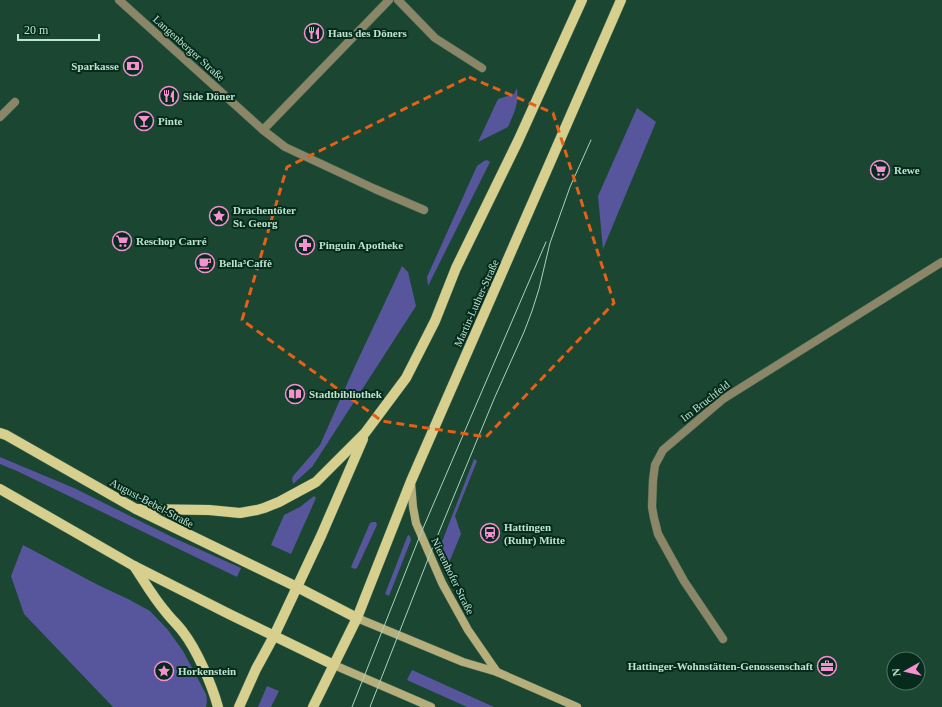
<svg xmlns="http://www.w3.org/2000/svg" width="942" height="707" font-family="'Times New Roman',serif">
	<style>
		.green { fill: #57569c }
		.lines { fill: none; stroke-linecap: round; stroke-linejoin: round }
		.street-casing { stroke: #3b6651; stroke-width: 9 }
		.secondary-casing { stroke: #3b6651; stroke-width: 9 }
		.primary-casing { stroke: #3b6651; stroke-width: 11 }
		.street { stroke: #8a8667; stroke-width: 8 }
		.secondary { stroke: #b6af7c; stroke-width: 8 }
		.primary { stroke: #d7cf8d; stroke-width: 10 }
		.tram { stroke: #aad2bd; stroke-width: 1 }
		.marked { fill: none; stroke: #e66016; stroke-width: 3; stroke-dasharray: 8 5; stroke-linejoin: round }
		.labels { text-anchor: middle; stroke-width: 4; stroke-linejoin: round; paint-order: stroke }
		.poi-label { font-size: 11px; font-weight: bold; fill: #bde4cf; stroke: #062b1c; text-anchor: start }
		.street-label { font-size: 11px; fill: #bde4cf; stroke: #062b1c }
	</style>
	<rect width="100%" height="100%" fill="#1a4632"/>
	<g class="green">
		<path d="M517,88C519,104 514,113 508,127L478,142L498,99L514,94Z"/>
		<polygon points="637,108 656,122 603,249 598,196"/>
		<polygon points="487,160 490,162 428,286 427,277 477,166 484,161"/>
		<polygon points="402,266 408,272 416,306 312,467 293,484 292,478 294,475 320,445 355,366"/>
		<polygon points="0,457 26,468 74,488 174,538 241,568 237,577 17,471 0,464"/>
		<polygon points="474,459 477,461 455,516 461,534 448,565 440,547"/>
		<polygon points="314,496 316,498 291,554 271,545 284,515 300,507"/>
		<polygon points="373,522 376,522 377,525 357,568 354,569 351,567 370,523"/>
		<polygon points="408,535 410,536 411,540 389,596 385,594 407,537"/>
		<polygon points="23,545 98,585 128,599 150,611 168,630 183,651 206,694 207,701 206,707 113,707 24,614 11,576"/>
		<polygon points="412,670 494,707 467,707 407,680"/>
		<polygon points="267,686 279,691 271,707 258,707"/>
	</g>
	<g class="lines">
		<defs>
			<g id="street">
				<polyline points="119,0 263,130 285,147 375,189 424,210"/>
				<polyline points="398,0 435,38 482,68"/>
				<polyline points="0,117 15,102"/>
				<polyline points="263,130 389,0"/>
				<polyline points="723,639 684,581 658,534 654,518 652,507 653,480 655,465 663,450 723,399 942,262"/>
			</g>
			<g id="secondary">
				<polyline points="411,482 413,507 416,523 442,583 468,630 497,672"/>
				<polyline points="357,618 463,662 497,672 577,707"/>
				<polyline points="334,665 431,707"/>
			</g>
			<g id="primary">
				<polyline points="0,433 6,435 136,509 297,587 357,618"/>
				<polyline points="0,489 134,566 229,614 334,665"/>
				<polyline points="136,509 209,510 240,513 257,510 264,508 279,502 316,482 365,433 406,378 435,321 456,268 518,141 582,0"/>
				<path d="M134,566C144,581 153,597 165,611C171,619 178,625 183,632C197,650 212,685 218,707"/>
				<polyline points="239,707 256,669 274,636 321,536 363,439"/>
				<polyline points="313,707 357,618 411,481 621,0"/>
			</g>
		</defs>
		<use href="#street" class="street-casing"/>
		<use href="#secondary" class="secondary-casing"/>
		<use href="#primary" class="primary-casing"/>
		<use href="#street" class="street"/>
		<use href="#secondary" class="secondary"/>
		<use href="#primary" class="primary"/>
		<g class="tram">
			<polyline points="352,707 421,533 546,242"/>
			<polyline points="370,707 430,554 494,399 524,332 532,311 539,289 550,243 570,187 591,140"/>
		</g>
	</g>
	<path class="marked" d="M469,77L553,113L614,303L486,437L382,421L242,320L287,167Z"/>
	<defs>
		<symbol id="restaurant-ring" viewBox="-11 -11 22 22"><circle r="9.5" fill="#062b1c" stroke="#f591d1" stroke-width="1.5"/><path d="M-5-6h1v4h1v-4h1v4h1v-4h1v5L-1.5 .5V6h-2V.5L-5-1ZM5-6V6H3V1.5H1.5Q1.5-4 5-6Z" fill="#f591d1"/></symbol>
		<symbol id="bank-ring" viewBox="-11 -11 22 22"><circle r="9.5" fill="#062b1c" stroke="#f591d1" stroke-width="1.5"/><path d="M-6-4H6V4H-6ZM0-2.3a2.3 2.3 0 1 0 0 4.6a2.3 2.3 0 1 0 0-4.6Z" fill="#f591d1"/></symbol>
		<symbol id="bar-ring" viewBox="-11 -11 22 22"><circle r="9.5" fill="#062b1c" stroke="#f591d1" stroke-width="1.5"/><path d="M-6-5H6L.8 .8V4.5H3.5V6h-7V4.5H-.8V.8Z" fill="#f591d1"/></symbol>
		<symbol id="supermarket-ring" viewBox="-11 -11 22 22"><circle r="9.5" fill="#062b1c" stroke="#f591d1" stroke-width="1.5"/><path d="M-6-5.5h2.5l.6 2H6L4.5 2H-2.5L-4.4-4H-6ZM-1.5 3.2a1.3 1.3 0 1 0 .1 0ZM3 3.2a1.3 1.3 0 1 0 .1 0Z" fill="#f591d1"/></symbol>
		<symbol id="sight-ring" viewBox="-11 -11 22 22"><circle r="9.5" fill="#062b1c" stroke="#f591d1" stroke-width="1.5"/><path d="M0-6L1.8-2.2L6-1.7L2.9 1.2L3.7 5.4L0 3.3L-3.7 5.4L-2.9 1.2L-6-1.7L-1.8-2.2Z" fill="#f591d1"/></symbol>
		<symbol id="pharmacy-ring" viewBox="-11 -11 22 22"><circle r="9.5" fill="#062b1c" stroke="#f591d1" stroke-width="1.5"/><path d="M-2-6h4v4h4v4h-4v4h-4v-4h-4v-4h4Z" fill="#f591d1"/></symbol>
		<symbol id="cafe-ring" viewBox="-11 -11 22 22"><circle r="9.5" fill="#062b1c" stroke="#f591d1" stroke-width="1.5"/><path d="M-5.5-4.5H6V0H3Q3 3.5 0 3.5H-2.5Q-5.5 3.5-5.5 0ZM3-3.2v2h1.7v-2ZM-6 4.5H4V6H-6Z" fill="#f591d1"/></symbol>
		<symbol id="library-ring" viewBox="-11 -11 22 22"><circle r="9.5" fill="#062b1c" stroke="#f591d1" stroke-width="1.5"/><path d="M-6-4Q-3-5.5-.7-3.5V5Q-3 3-6 4ZM6-4Q3-5.5 .7-3.5V5Q3 3 6 4Z" fill="#f591d1"/></symbol>
		<symbol id="station-ring" viewBox="-11 -11 22 22"><circle r="9.5" fill="#062b1c" stroke="#f591d1" stroke-width="1.5"/><path d="M-3-6H3Q5-6 5-4V2Q5 4 3 4L4.5 6H3L1.5 4h-3L-3 6H-4.5L-3 4Q-5 4-5 2V-4Q-5-6-3-6ZM-3.5-4v3h7v-3ZM-3.5 1v1.5H-2V1ZM2 1v1.5H3.5V1Z" fill="#f591d1"/></symbol>
		<symbol id="office-ring" viewBox="-11 -11 22 22"><circle r="9.5" fill="#062b1c" stroke="#f591d1" stroke-width="1.5"/><path d="M-6-3h4V-5.5h4V-3h4V5H-6ZM-1-4.5V-3h2v-1.5ZM-6 0V1H6V0Z" fill="#f591d1"/></symbol>
	</defs>
	<g fill-rule="evenodd">
		<use href="#restaurant-ring" x="303" y="22" width="22" height="22"/>
		<use href="#bank-ring" x="122" y="55" width="22" height="22"/>
		<use href="#restaurant-ring" x="158" y="85" width="22" height="22"/>
		<use href="#bar-ring" x="133" y="110" width="22" height="22"/>
		<use href="#supermarket-ring" x="869" y="159" width="22" height="22"/>
		<use href="#sight-ring" x="208" y="205" width="22" height="22"/>
		<use href="#supermarket-ring" x="111" y="230" width="22" height="22"/>
		<use href="#pharmacy-ring" x="294" y="234" width="22" height="22"/>
		<use href="#cafe-ring" x="194" y="252" width="22" height="22"/>
		<use href="#library-ring" x="284" y="383" width="22" height="22"/>
		<use href="#station-ring" x="479" y="522" width="22" height="22"/>
		<use href="#office-ring" x="816" y="655" width="22" height="22"/>
		<use href="#sight-ring" x="153" y="660" width="22" height="22"/>
	</g>
	<g class="labels">
		<g class="poi-label">
			<text x="328" y="37">Haus des Döners</text>
			<text x="119" y="70" text-anchor="end">Sparkasse</text>
			<text x="183" y="100">Side Döner</text>
			<text x="158" y="125">Pinte</text>
			<text x="894" y="174">Rewe</text>
			<text x="233" y="214">Drachentöter<tspan x="233" dy="13">St. Georg</tspan></text>
			<text x="136" y="245">Reschop Carré</text>
			<text x="319" y="249">Pinguin Apotheke</text>
			<text x="219" y="267">Bella³Caffè</text>
			<text x="309" y="398">Stadtbibliothek</text>
			<text x="504" y="531">Hattingen<tspan x="504" dy="13">(Ruhr) Mitte</tspan></text>
			<text x="813" y="670" text-anchor="end">Hattinger-Wohnstätten-Genossenschaft</text>
			<text x="178" y="675">Horkenstein</text>
		</g>
		<g class="street-label">
			<text transform="translate(189 48) rotate(42)" y="4">Langenberger Straße</text>
			<text transform="translate(476 303) rotate(-66)" y="4">Martin-Luther-Straße</text>
			<text transform="translate(705 401) rotate(-38)" y="4">Im Bruchfeld</text>
			<text transform="translate(152 503) rotate(28)" y="4">August-Bebel-Straße</text>
			<text transform="translate(453 576) rotate(64)" y="4">Nierenhofer Straße</text>
		</g>
	</g>
	<g transform="translate(906 671) rotate(262)"><circle r="19" fill="#062b1c" stroke="#4f7564"/>
	<path d="M0-3L7 15L0 10L-7 15Z" fill="#f591d1"/>
	<text y="-6" font-size="11" font-weight="bold" text-anchor="middle" fill="#bde4cf">N</text>
	</g>
	<path d="M18 34v6h81v-6" fill="none" stroke="#bde4cf" stroke-width="2"/>
	<text x="24" y="34" font-size="12" fill="#bde4cf" stroke="#062b1c" stroke-width="3" paint-order="stroke">20 m</text>
</svg>
